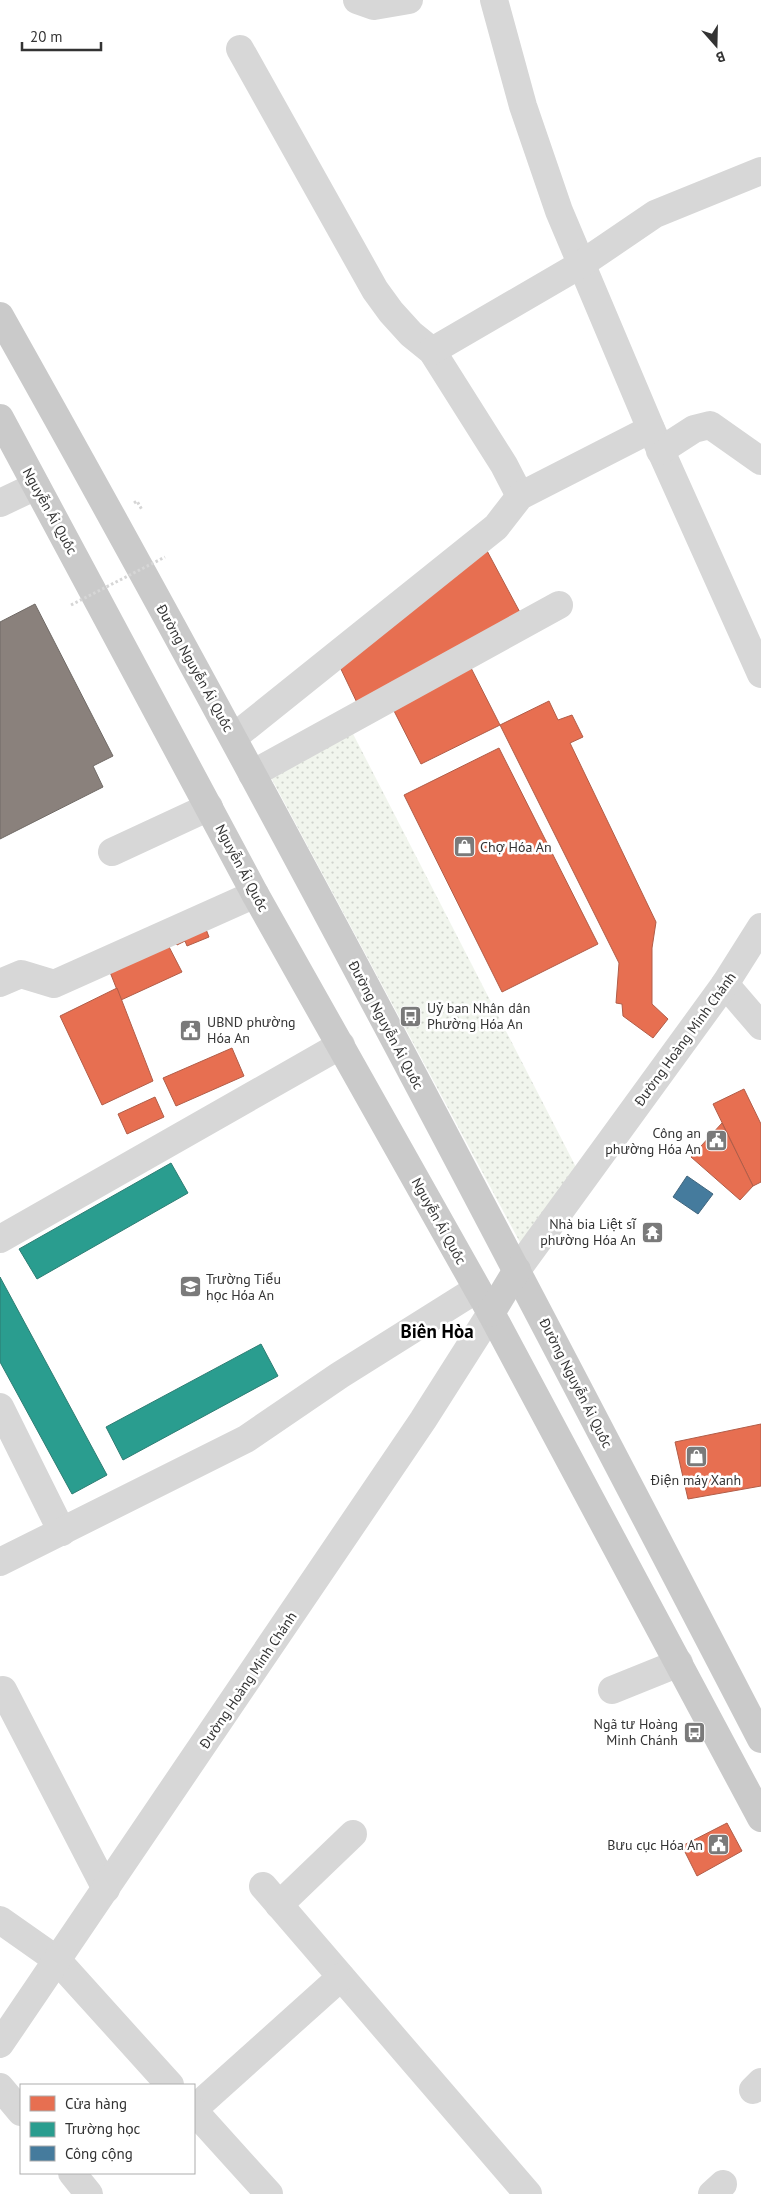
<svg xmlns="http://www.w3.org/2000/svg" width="761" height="2194" font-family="'PT Sans',sans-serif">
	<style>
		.green { fill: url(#green-dots) }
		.shops { fill: #e76f51; stroke: #b15d48 }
		.schools { fill: #2a9d8f; stroke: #2d7d73 }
		.public { fill: #457b9d; stroke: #40657d }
		.industry { fill: #8a817c; stroke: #706a66 }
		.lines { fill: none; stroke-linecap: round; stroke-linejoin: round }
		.path { stroke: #d6d6d6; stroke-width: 3; stroke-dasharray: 2.5 2.5; stroke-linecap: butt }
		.minor { stroke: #d7d7d7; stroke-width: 28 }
		.major { stroke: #cacaca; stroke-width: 28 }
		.path-bridge { stroke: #d6d6d6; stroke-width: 3; stroke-dasharray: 2.5 2.5; stroke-linecap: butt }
		.labels { text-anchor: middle; stroke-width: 5; stroke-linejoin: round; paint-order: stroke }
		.street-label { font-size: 14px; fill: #333; stroke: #fff }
		.poi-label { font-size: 14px; fill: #333; stroke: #fff; text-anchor: start }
		.district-label { font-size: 19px; font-weight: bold; fill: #000; stroke: #fff }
	</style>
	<defs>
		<pattern id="green-dots" width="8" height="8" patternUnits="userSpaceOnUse" patternTransform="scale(1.25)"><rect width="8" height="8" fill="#f1f5ed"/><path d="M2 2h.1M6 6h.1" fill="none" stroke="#cfd2cc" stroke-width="1.8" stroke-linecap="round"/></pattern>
	</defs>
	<rect width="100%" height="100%" fill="#fff"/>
	<polygon class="green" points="350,728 578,1171 523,1248 268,772"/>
	<g class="shops">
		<polygon points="485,547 523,618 360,709 339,665"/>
		<polygon points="468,662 500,725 421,764 391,705"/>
		<polygon points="549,701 558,720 572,715 583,737 570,743 656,922 652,948 652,1004 668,1019 653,1038 623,1016 622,1004 616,1003 619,963 500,725"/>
		<polygon points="499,748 598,944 502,992 404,795"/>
		<polygon points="204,924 209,937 187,946 185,941 177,945 173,938"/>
		<polygon points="166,941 182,972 121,1000 108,967"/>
		<polygon points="117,988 153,1081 102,1105 60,1016"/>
		<polygon points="232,1048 244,1076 176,1106 163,1078"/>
		<polygon points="744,1089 761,1124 761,1182 753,1186 713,1104"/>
		<polygon points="155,1097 164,1117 127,1134 118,1114"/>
		<polygon points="722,1123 753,1186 740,1200 691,1157"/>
		<polygon points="761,1424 761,1486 688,1499 675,1442"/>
		<polygon points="727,1823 742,1851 697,1876 682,1846"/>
	</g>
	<g class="schools">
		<polygon points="171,1163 188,1193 37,1279 19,1249"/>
		<polygon points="0,1277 107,1475 72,1494 0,1362"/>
		<polygon points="261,1344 278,1376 123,1460 106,1427"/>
	</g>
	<polygon class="public" points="687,1176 713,1194 698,1214 673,1197"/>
	<polygon class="industry" points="35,604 113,756 93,766 103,787 0,839 0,622"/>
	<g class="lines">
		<polyline class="path" points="134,503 137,501 142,510"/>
		<g class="minor">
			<polyline points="357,0 374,6 409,0"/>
			<polyline points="494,0 523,106 559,211 651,429 761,674"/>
			<polyline points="240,49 375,290 391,312 411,334 432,351 504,465 520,496"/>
			<polyline points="432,351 580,265 655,214 761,171"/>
			<polyline points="660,451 694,429 710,425 761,461"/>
			<polyline points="0,503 36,486"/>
			<polyline points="234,737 496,527 520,496 651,429"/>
			<polyline points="252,774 559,605"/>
			<polyline points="112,852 209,807"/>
			<polyline points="0,983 21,974 54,984 255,894"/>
			<polyline points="725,984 761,1026"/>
			<polyline points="0,1239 341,1045"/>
			<polyline points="517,1270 725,984 761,927"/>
			<polyline points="0,1407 62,1532"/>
			<polyline points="0,1562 246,1439 340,1375 477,1289"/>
			<polyline points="3,1690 106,1889"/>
			<polyline points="612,1690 679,1663"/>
			<polyline points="263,1886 528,2194"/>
			<polyline points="279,1905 353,1834"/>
			<polyline points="0,1920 57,1960 170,2085"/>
			<polyline points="0,2044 423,1420 491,1313"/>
			<polyline points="0,2087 21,2112"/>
			<polyline points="753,2090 761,2082"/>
			<polyline points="194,2109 341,1977"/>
			<polyline points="194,2111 269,2194"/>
			<polyline points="72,2173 89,2194"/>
			<polyline points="712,2194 723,2184"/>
		</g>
		<g class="major">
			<path d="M0,316C264,785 513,1262 761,1739"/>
			<polyline points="0,418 255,894 491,1313 761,1818"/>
			<polyline points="491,1313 517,1270"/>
		</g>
		<polyline class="path-bridge" points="71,605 165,557"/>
	</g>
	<defs>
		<symbol id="shop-square" viewBox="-11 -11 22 22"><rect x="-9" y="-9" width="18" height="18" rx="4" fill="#7a7a7a" stroke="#fff"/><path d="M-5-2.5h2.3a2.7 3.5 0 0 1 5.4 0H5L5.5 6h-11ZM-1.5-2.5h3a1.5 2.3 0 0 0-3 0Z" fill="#fff"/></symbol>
		<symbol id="bus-square" viewBox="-11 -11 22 22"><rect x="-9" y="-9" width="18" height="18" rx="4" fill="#7a7a7a" stroke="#fff"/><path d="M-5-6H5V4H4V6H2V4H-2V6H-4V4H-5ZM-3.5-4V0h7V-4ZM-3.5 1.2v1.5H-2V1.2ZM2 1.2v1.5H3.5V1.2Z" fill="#fff"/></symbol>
		<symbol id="civic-square" viewBox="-11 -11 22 22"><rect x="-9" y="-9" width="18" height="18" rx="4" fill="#7a7a7a" stroke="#fff"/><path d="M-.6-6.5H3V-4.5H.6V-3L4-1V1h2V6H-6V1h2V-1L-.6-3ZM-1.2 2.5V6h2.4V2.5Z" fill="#fff"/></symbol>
		<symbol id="temple-square" viewBox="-11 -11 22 22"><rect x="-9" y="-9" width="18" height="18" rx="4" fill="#7a7a7a" stroke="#fff"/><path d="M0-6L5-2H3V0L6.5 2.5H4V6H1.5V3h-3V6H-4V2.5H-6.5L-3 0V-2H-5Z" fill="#fff"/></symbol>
		<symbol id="school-square" viewBox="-11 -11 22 22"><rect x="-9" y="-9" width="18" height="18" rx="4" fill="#7a7a7a" stroke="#fff"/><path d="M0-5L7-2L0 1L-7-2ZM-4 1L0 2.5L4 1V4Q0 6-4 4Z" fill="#fff"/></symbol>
	</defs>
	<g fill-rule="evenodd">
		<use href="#shop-square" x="452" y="834" width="25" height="25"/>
		<use href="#bus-square" x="398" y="1004" width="25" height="25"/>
		<use href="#civic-square" x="178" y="1018" width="25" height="25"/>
		<use href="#civic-square" x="704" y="1128" width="25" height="25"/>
		<use href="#temple-square" x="640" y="1220" width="25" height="25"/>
		<use href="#school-square" x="178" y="1274" width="25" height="25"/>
		<use href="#shop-square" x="684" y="1444" width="25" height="25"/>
		<use href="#bus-square" x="682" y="1720" width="25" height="25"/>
		<use href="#civic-square" x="706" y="1832" width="25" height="25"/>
	</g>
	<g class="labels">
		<g class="street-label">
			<text transform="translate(50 511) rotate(61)" y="5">Nguyễn Ái Quốc</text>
			<text transform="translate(195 668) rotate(61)" y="5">Đường Nguyễn Ái Quốc</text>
			<text transform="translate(242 868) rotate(62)" y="5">Nguyễn Ái Quốc</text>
			<text transform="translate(386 1025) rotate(62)" y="5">Đường Nguyễn Ái Quốc</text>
			<text transform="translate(685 1039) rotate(-54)" y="5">Đường Hoàng Minh Chánh</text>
			<text transform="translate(439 1221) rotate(61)" y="5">Nguyễn Ái Quốc</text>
			<text transform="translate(576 1383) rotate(63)" y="5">Đường Nguyễn Ái Quốc</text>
			<text transform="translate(248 1680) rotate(-56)" y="5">Đường Hoàng Minh Chánh</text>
		</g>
		<g class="poi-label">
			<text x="480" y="852">Chợ Hóa An</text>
			<text x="427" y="1013">Uỷ ban Nhân dân<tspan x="427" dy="16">Phường Hóa An</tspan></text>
			<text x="207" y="1027">UBND phường<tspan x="207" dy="16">Hóa An</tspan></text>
			<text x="701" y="1138" text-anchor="end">Công an<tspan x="701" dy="16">phường Hóa An</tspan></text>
			<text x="636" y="1229" text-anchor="end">Nhà bia Liệt sĩ<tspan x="636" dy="16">phường Hóa An</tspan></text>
			<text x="206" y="1284">Trường Tiểu<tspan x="206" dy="16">học Hóa An</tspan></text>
			<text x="696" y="1485" text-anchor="middle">Điện máy Xanh</text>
			<text x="678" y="1729" text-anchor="end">Ngã tư Hoàng<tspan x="678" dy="16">Minh Chánh</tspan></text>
			<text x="703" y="1850" text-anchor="end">Bưu cục Hóa An</text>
		</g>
		<g class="district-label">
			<text x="437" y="1338">Biên Hòa</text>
		</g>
	</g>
	<rect x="20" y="2084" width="175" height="90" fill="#ffffff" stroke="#adadad"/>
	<rect x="30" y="2096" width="25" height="15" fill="#e76f51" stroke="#adadad"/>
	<text x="65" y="2109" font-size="15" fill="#333333">Cửa hàng</text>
	<rect x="30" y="2122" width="25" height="15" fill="#2a9d8f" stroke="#adadad"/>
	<text x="65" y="2134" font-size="15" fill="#333333">Trường học</text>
	<rect x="30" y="2146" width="25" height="15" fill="#457b9d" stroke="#adadad"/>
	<text x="65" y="2159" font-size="15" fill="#333333">Công cộng</text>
	<g transform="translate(716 45) rotate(160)" stroke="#ffffff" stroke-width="4" paint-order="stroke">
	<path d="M0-4L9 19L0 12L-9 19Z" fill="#333333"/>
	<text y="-8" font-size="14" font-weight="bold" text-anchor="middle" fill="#333333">B</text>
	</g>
	<path d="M22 42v8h79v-8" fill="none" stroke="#333333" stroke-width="2.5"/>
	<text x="30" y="42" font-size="15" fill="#333333" stroke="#ffffff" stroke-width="4" paint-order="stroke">20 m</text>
</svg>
